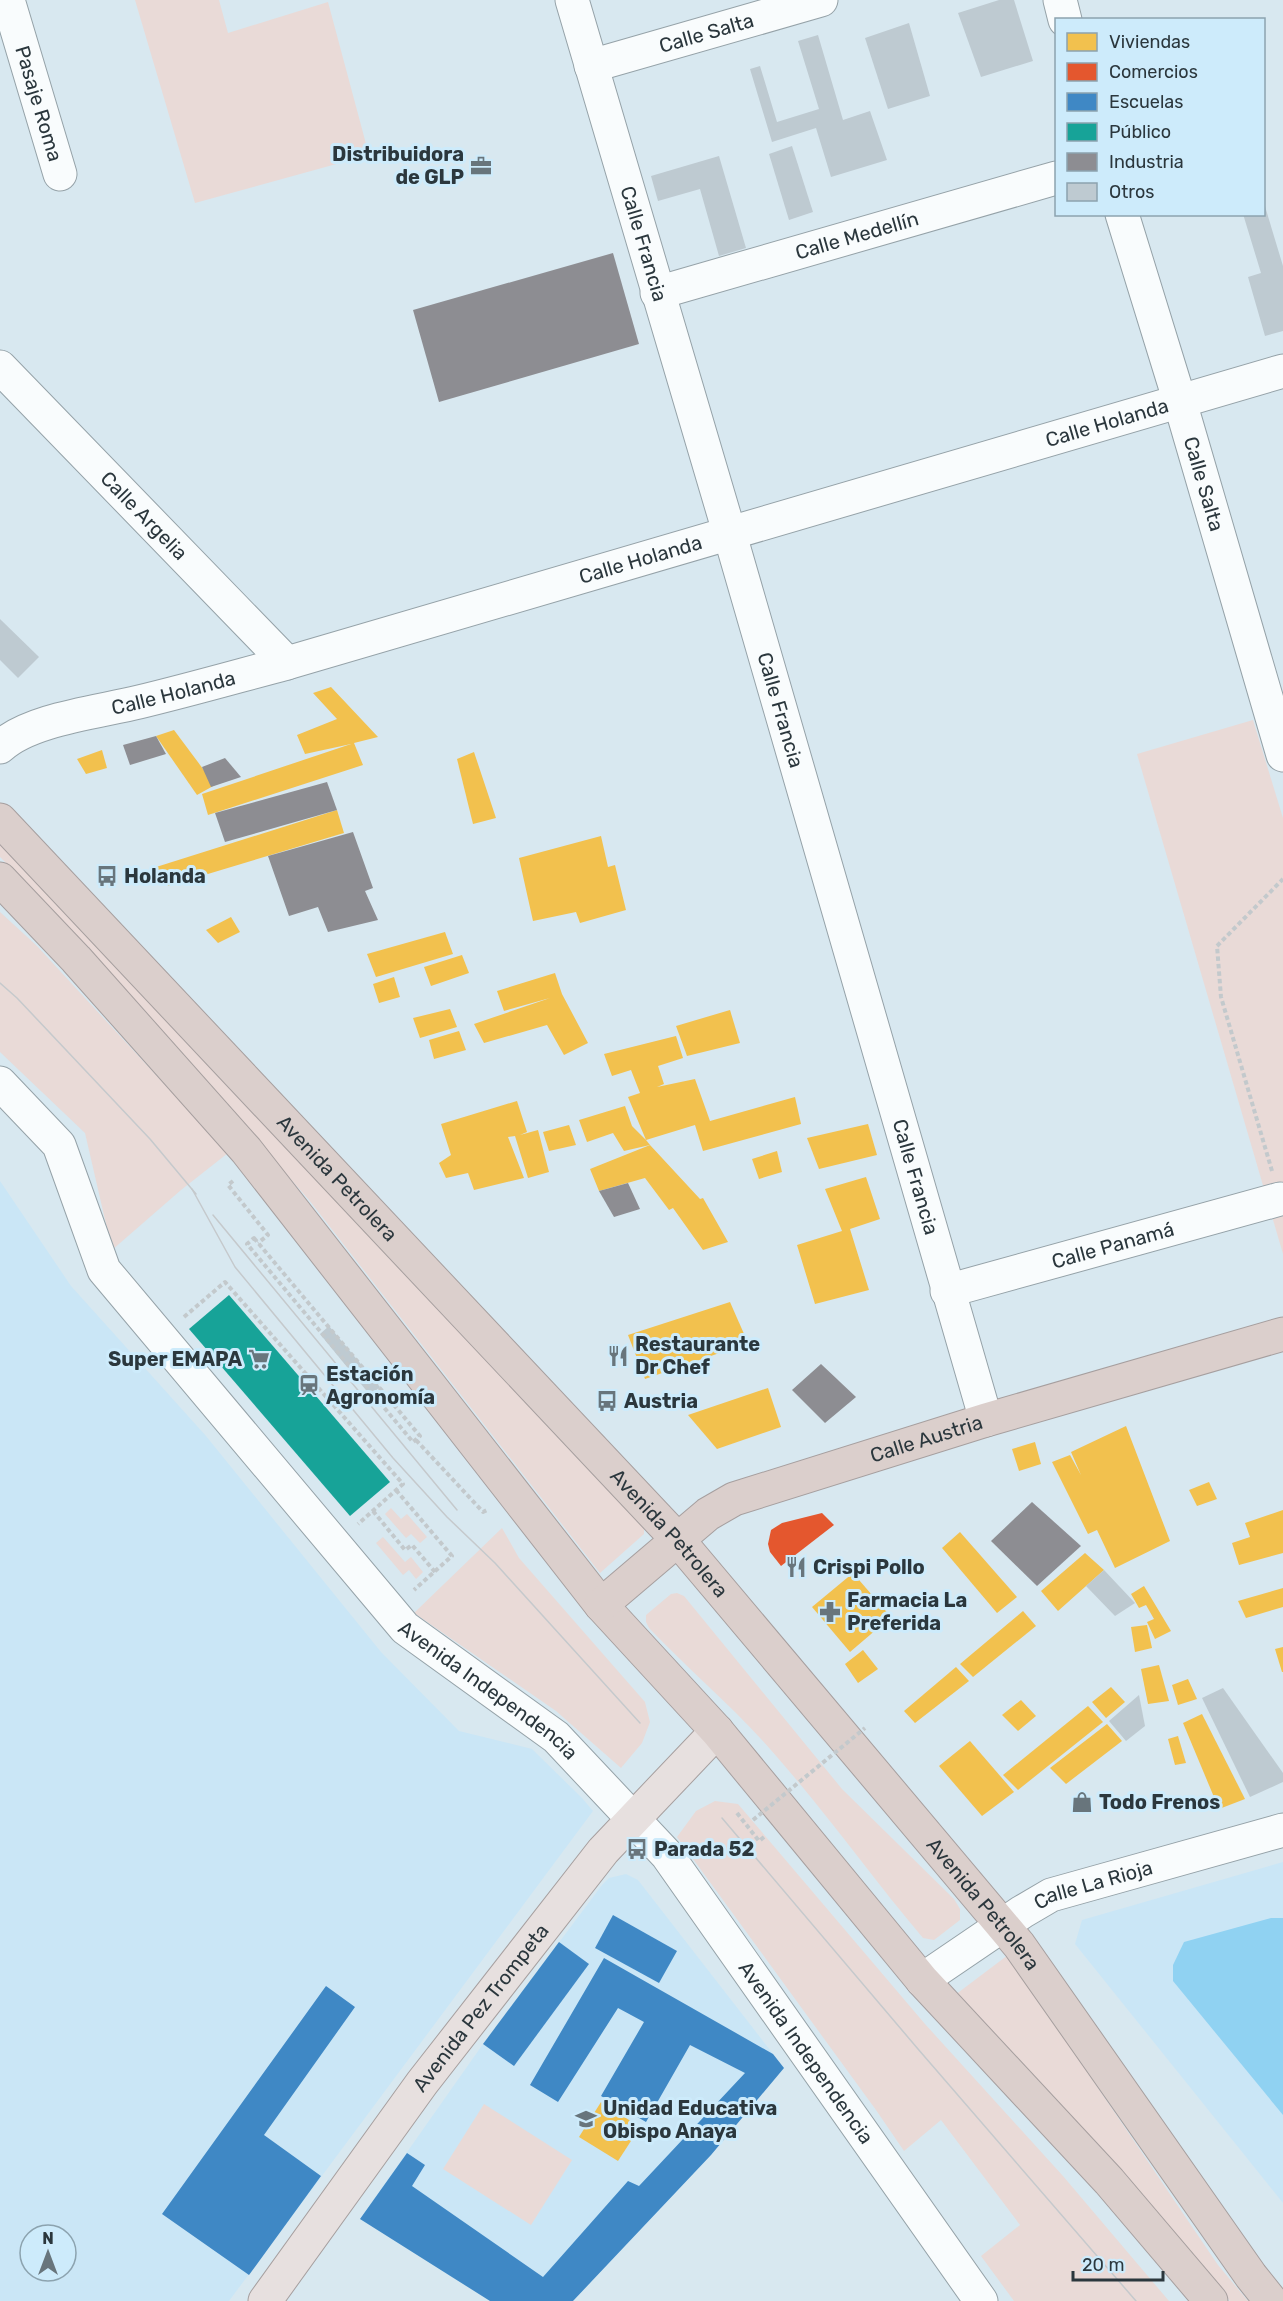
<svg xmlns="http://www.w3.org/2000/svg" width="1283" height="2301" font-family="Rubik,sans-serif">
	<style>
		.built { fill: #cae6f6; fill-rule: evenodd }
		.green { fill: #e9dad7 }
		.water { fill: #90d2f2 }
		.homes { fill: #f2c14e }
		.shops { fill: #e4572e }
		.schools { fill: #3f88c5 }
		.public { fill: #17a398 }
		.industry { fill: #8d8d92 }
		.building { fill: #becad1 }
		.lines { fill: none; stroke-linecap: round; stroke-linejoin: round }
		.minor-casing { stroke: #95a2a8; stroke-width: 35 }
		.major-casing { stroke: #a69f9f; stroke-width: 35 }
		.highway-casing { stroke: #a69f9f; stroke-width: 35 }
		.path { stroke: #c3c9cc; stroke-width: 4; stroke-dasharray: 4.5 3; stroke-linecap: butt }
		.minor { stroke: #f9fcfd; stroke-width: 33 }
		.major { stroke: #e7e0df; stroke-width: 33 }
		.highway { stroke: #dbcfcc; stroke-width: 33 }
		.tram { stroke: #c5c9cc; stroke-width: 1.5 }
		.path-bridge { stroke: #c3c9cc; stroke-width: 4; stroke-dasharray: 4.5 3; stroke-linecap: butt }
		.labels { text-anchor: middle; stroke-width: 6; stroke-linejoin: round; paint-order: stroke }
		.street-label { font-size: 20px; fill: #2b373d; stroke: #cdebfb }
		.poi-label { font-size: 20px; font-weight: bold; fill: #2b373d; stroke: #cdebfb; text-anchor: start }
	</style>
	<rect width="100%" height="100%" fill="#d8e8f0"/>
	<g class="built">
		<path d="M0,1181L71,1286L206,1436L381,1652L459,1731L532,1749L582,1798L593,1811L229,2301H0ZM30,2235H66V2271H30Z"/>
		<polygon points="1283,1862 1283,2203 1075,1944 1082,1920"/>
		<polygon points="626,1874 638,1880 784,2068 711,2155 573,2301 490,2301 360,2219 483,2044 602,1885 609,1878"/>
	</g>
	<g class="green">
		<polygon points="135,0 219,0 228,33 328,2 369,155 195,203"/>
		<polygon points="1253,720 1283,818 1283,1254 1137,754"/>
		<polygon points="0,843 327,1185 530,1407 644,1528 644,1534 600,1573 309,1200 50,907 0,857"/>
		<polygon points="0,912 37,946 228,1153 181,1190 112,1250 85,1133 0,1052"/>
		<polygon points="391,1508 401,1519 407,1514 427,1537 420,1543 411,1534 406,1538 385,1514"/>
		<polygon points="502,1528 519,1558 645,1702 650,1722 642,1743 621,1768 556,1711 414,1613"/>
		<polygon points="383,1537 405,1562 411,1557 423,1572 416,1579 409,1570 403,1575 376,1543"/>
		<path d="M677,1593L684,1596L842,1789L954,1899L960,1909V1920L934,1940L923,1938C873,1879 828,1815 777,1757C738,1711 691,1672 649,1628L646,1622V1615L671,1594Z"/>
		<polygon points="715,1801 738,1804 925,2024 1063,2176 1169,2301 1014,2301 981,2256 1020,2225 941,2120 904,2151 876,2110 677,1837 696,1811"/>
		<polygon points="1008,1955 1218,2265 1248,2301 1230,2301 955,1995"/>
		<polygon points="484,2104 572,2160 531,2225 443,2169"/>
	</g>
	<polygon class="water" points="1271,1918 1283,1918 1283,2115 1173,1981 1173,1965 1184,1942"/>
	<g class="homes">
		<polygon points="331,687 378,737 354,743 363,765 208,815 202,794 351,744 305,754 297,735 337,719 313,693"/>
		<polygon points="174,730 215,785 197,795 156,736"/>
		<polygon points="102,750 107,768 86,774 77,759"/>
		<polygon points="474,752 496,818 473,824 457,759"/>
		<polygon points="337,810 344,833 168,886 153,868"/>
		<polygon points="601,836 608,867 615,865 626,910 580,923 576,912 533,921 519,858"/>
		<polygon points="231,917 240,932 218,943 206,930"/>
		<polygon points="445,932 453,954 376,977 367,954"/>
		<polygon points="462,955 469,973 431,986 424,967"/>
		<polygon points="555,973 562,994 588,1043 564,1055 547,1025 484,1043 474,1024 550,998 504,1011 497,991"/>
		<polygon points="394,977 400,997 379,1003 373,984"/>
		<polygon points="450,1009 457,1027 420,1038 413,1018"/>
		<polygon points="730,1010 740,1043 687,1056 676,1026"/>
		<polygon points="459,1031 466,1050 434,1059 429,1040"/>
		<polygon points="676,1036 683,1058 658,1066 664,1084 657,1087 695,1079 710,1121 795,1097 801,1124 703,1151 695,1125 646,1140 650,1145 624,1151 613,1133 587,1142 579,1120 625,1106 632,1126 646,1140 628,1097 640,1093 631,1070 612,1076 604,1054"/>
		<polygon points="517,1101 527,1132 520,1135 538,1130 549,1172 528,1178 515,1136 508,1137 524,1178 474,1190 468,1173 446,1178 439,1163 451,1155 441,1124"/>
		<polygon points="868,1124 877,1155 819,1169 807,1138"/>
		<polygon points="569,1125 576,1145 549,1151 543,1132"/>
		<polygon points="650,1145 700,1199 703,1198 728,1242 703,1250 673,1208 669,1210 645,1178 599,1191 590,1169"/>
		<polygon points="777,1151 782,1172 759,1179 752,1159"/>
		<polygon points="866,1177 880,1219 850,1229 869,1290 815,1304 797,1245 842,1231 825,1189"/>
		<polygon points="730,1302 748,1343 645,1379 628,1335"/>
		<polygon points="768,1388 781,1427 717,1449 688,1415"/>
		<polygon points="1126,1426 1170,1541 1115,1568 1097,1530 1088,1534 1052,1462 1070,1455 1081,1475 1071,1452"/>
		<polygon points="1035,1442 1041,1464 1019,1471 1012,1449"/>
		<polygon points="1209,1482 1217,1499 1197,1506 1189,1490"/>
		<polygon points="1283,1510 1283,1553 1239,1565 1232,1543 1250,1537 1245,1523"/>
		<polygon points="960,1532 1017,1597 997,1613 942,1548"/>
		<polygon points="1085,1553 1104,1570 1058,1611 1041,1591"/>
		<polygon points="853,1573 891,1617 850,1652 812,1607"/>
		<polygon points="1144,1586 1171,1631 1155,1639 1147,1622 1154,1619 1146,1605 1139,1608 1131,1594"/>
		<polygon points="1283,1588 1283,1607 1246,1618 1238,1601"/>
		<polygon points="1023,1611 1036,1626 973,1677 960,1664"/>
		<polygon points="1147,1625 1152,1648 1135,1652 1131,1627"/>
		<polygon points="1283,1647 1283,1672 1282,1672 1275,1649"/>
		<polygon points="863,1650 878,1669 858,1683 845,1664"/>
		<polygon points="1159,1665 1169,1701 1148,1704 1141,1669"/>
		<polygon points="956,1667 969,1681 915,1723 904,1711"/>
		<polygon points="1188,1679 1197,1699 1178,1705 1172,1685"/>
		<polygon points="1111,1687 1125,1702 1106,1718 1092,1702"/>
		<polygon points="1021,1700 1036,1716 1018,1731 1002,1715"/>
		<polygon points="1088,1706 1103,1722 1018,1790 1003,1775"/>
		<polygon points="1202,1714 1245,1799 1219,1809 1183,1723"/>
		<polygon points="1107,1724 1122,1741 1066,1784 1050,1768"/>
		<polygon points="1178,1736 1186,1763 1175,1765 1168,1739"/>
		<polygon points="970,1741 1014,1792 982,1816 939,1766"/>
		<polygon points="601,2102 640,2127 618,2161 579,2137"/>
	</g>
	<polygon class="shops" points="822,1513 834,1525 781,1566 770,1552 768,1544 771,1530 782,1523"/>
	<g class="schools">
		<polygon points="613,1915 677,1951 659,1983 595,1948"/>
		<polygon points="559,1942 589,1964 514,2066 483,2044"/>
		<polygon points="604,1958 773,2054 784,2068 711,2155 573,2301 490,2301 360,2219 407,2153 425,2165 412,2186 543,2277 628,2181 639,2186 745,2073 690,2045 646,2122 601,2096 644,2022 618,2008 558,2102 530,2085"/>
		<polygon points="326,1986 355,2007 264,2135 321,2176 249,2275 162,2214"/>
	</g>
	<polygon class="public" points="229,1295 390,1482 350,1516 189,1329"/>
	<g class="industry">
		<polygon points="613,253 639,344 439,402 413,310"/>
		<polygon points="156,736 166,754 130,765 123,745"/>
		<polygon points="225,758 241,777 211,787 202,767"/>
		<polygon points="327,782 337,810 225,842 215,813"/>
		<polygon points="353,832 373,888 365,891 378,920 328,932 318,907 289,916 268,856"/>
		<polygon points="628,1183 640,1209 614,1217 599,1191"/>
		<polygon points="821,1364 856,1397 825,1423 792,1390"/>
		<polygon points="1032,1502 1081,1546 1037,1586 991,1541"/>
	</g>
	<g class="building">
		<polygon points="999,0 1014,0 1033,61 981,77 958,13"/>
		<polygon points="909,23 930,96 888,109 865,38"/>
		<polygon points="818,35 843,120 870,111 887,160 831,177 816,128 772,142 750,69 760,66 777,122 819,109 798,41"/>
		<polygon points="792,146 813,212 789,220 769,154"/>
		<polygon points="719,156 746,248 719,256 700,189 658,201 651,176"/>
		<polygon points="1264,203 1283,266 1283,331 1265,336 1248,277 1261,273 1243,214 1264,214"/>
		<polygon points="0,619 39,657 18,678 0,660"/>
		<polygon points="329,1326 380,1387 370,1395 320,1334"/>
		<polygon points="1104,1570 1135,1603 1115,1616 1086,1586"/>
		<polygon points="1223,1688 1283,1773 1283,1782 1250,1797 1202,1698"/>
		<polygon points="1139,1695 1145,1726 1126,1741 1109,1721"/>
	</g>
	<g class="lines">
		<defs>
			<g id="minor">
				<path id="s1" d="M8,0L60,174"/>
				<path id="s2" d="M572,0L730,535L986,1420"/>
				<polyline points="1060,0 1065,20"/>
				<path id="s3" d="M591,66L821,0"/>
				<path id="s4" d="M1122,214L1180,402L1283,755"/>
				<path id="s5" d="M657,293L1056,178"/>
				<path id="s6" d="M0,367L287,663"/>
				<path id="s7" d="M0,747C30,719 99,712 139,702C189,690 238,676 287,663L1283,371"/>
				<path id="s8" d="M0,1083L59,1145L104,1270L405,1628L556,1737L667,1855L981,2301"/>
				<path id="s9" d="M947,1291L1280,1199"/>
				<path id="s10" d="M922,1980L1022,1912L1051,1895L1283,1830"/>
			</g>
			<g id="major">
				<path id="s11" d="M265,2301L422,2083L603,1851L717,1731"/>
			</g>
			<g id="highway">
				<path id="s12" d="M0,820L678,1540L1019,1945L1251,2276L1271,2301"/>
				<polyline points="0,879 76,959 246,1150 601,1605 717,1731 922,1980 1109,2181 1211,2301"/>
				<path id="s13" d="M601,1605L708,1514L734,1499L986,1420L1283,1334"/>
			</g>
		</defs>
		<use href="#minor" class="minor-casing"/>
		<use href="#major" class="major-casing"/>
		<use href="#highway" class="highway-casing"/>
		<g class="path">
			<polyline points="1272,1171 1221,997 1217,946 1283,879"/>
			<polyline points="233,1181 228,1185 268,1235 258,1243"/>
			<polygon points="254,1238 420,1436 413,1442 247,1244"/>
			<polyline points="184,1317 225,1282 403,1484 358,1524"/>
			<polyline points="416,1440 483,1512 487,1510"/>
			<polyline points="396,1490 452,1556 414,1590"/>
			<polyline points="373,1511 405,1550 412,1545 435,1572"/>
			<polyline points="737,1813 759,1841 764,1837"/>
		</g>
		<use href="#minor" class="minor"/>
		<use href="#major" class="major"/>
		<use href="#highway" class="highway"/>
		<g class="tram">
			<polyline points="0,983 17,998 150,1139 196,1194"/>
			<polyline points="192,1189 235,1267 393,1458 447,1517 495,1563 640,1723"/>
			<polyline points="213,1215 457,1510"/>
			<polyline points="722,1818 918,2049 1136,2301"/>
		</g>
		<polyline class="path-bridge" points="753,1820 865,1728"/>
	</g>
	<defs>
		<symbol id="office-bare" viewBox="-9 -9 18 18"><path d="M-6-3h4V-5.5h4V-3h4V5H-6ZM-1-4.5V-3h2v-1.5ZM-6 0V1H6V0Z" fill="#68757c" stroke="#cdebfb" stroke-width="2.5" paint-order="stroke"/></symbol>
		<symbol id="bus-bare" viewBox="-9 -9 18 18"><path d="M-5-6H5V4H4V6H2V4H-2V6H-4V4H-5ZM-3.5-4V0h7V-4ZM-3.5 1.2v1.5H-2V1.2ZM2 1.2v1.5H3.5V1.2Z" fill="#68757c" stroke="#cdebfb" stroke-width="2.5" paint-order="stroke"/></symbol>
		<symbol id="restaurant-bare" viewBox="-9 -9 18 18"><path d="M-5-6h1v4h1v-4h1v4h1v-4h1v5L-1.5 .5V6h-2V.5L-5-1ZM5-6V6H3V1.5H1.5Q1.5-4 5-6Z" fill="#68757c" stroke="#cdebfb" stroke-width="2.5" paint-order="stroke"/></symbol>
		<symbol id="supermarket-bare" viewBox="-9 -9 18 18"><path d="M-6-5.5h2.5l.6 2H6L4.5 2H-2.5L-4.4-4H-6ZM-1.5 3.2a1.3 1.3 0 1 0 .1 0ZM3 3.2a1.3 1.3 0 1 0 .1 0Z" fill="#68757c" stroke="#cdebfb" stroke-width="2.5" paint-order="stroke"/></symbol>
		<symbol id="station-bare" viewBox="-9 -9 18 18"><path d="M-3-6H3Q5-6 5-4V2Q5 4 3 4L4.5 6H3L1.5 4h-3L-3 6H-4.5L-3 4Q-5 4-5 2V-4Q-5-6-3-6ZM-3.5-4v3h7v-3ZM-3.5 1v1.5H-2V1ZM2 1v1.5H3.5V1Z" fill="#68757c" stroke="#cdebfb" stroke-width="2.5" paint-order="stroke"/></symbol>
		<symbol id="pharmacy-bare" viewBox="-9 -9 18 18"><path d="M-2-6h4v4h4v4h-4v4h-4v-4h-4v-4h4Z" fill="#68757c" stroke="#cdebfb" stroke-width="2.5" paint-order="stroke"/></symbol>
		<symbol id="shop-bare" viewBox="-9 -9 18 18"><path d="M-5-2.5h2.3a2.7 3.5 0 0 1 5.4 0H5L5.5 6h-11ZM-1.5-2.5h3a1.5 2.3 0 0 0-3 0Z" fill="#68757c" stroke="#cdebfb" stroke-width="2.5" paint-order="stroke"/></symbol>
		<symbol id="school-bare" viewBox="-9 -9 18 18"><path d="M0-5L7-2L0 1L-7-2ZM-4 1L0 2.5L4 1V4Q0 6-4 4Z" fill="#68757c" stroke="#cdebfb" stroke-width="2.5" paint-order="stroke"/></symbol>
	</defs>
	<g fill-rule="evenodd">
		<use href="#office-bare" x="466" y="151" width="30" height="30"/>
		<use href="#bus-bare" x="92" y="861" width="30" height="30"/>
		<use href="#restaurant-bare" x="603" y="1341" width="30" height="30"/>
		<use href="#supermarket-bare" x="244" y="1344" width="30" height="30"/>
		<use href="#station-bare" x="294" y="1370" width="30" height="30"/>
		<use href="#bus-bare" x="592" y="1386" width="30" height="30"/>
		<use href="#restaurant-bare" x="781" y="1552" width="30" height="30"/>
		<use href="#pharmacy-bare" x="815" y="1597" width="30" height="30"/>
		<use href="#shop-bare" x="1067" y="1787" width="30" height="30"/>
		<use href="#bus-bare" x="622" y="1834" width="30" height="30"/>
		<use href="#school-bare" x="571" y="2104" width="30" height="30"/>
	</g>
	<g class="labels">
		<g class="street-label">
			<text dy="7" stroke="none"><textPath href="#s3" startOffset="120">Calle Salta</textPath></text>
			<text dy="7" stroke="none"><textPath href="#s1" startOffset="108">Pasaje Roma</textPath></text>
			<text dy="7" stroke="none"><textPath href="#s5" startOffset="208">Calle Medellín</textPath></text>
			<text dy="7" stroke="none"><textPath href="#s2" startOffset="254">Calle Francia</textPath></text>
			<text dy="7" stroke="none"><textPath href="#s7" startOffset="1155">Calle Holanda</textPath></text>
			<text dy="7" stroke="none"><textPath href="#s4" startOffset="282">Calle Salta</textPath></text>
			<text dy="7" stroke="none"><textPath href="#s6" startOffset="207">Calle Argelia</textPath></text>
			<text dy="7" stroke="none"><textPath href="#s7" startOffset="669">Calle Holanda</textPath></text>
			<text dy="7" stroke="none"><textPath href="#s7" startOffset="183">Calle Holanda</textPath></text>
			<text dy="7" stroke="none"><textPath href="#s2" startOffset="740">Calle Francia</textPath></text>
			<text dy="7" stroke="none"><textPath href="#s12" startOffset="492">Avenida Petrolera</textPath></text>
			<text dy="7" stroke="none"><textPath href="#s2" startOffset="1226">Calle Francia</textPath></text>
			<text dy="7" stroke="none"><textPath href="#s9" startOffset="172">Calle Panamá</textPath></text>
			<text dy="7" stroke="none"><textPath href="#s13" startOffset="372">Calle Austria</textPath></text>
			<text dy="7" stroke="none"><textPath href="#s12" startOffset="978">Avenida Petrolera</textPath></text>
			<text dy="7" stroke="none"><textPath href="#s8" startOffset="790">Avenida Independencia</textPath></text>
			<text dy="7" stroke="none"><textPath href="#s10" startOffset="198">Calle La Rioja</textPath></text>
			<text dy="7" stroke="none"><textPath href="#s12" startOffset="1464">Avenida Petrolera</textPath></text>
			<text dy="7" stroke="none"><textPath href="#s11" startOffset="364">Avenida Pez Trompeta</textPath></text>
			<text dy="7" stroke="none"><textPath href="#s8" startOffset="1276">Avenida Independencia</textPath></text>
		</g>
		<g class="poi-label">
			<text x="464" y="161" text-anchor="end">Distribuidora<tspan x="464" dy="23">de GLP</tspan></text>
			<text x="124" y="883">Holanda</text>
			<text x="635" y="1351">Restaurante<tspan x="635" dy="23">Dr Chef</tspan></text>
			<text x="242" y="1366" text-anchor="end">Super EMAPA</text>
			<text x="326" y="1381">Estación<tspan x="326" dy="23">Agronomía</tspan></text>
			<text x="624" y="1408">Austria</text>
			<text x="813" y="1574">Crispi Pollo</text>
			<text x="847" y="1607">Farmacia La<tspan x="847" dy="23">Preferida</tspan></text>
			<text x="1099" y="1809">Todo Frenos</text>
			<text x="654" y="1856">Parada 52</text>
			<text x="603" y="2115">Unidad Educativa<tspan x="603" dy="23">Obispo Anaya</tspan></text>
		</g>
	</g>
	<rect x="1055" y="18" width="210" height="198" fill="#cdebfb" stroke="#8ca3af" stroke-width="1.5"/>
	<rect x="1067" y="33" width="30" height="18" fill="#f2c14e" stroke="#8ca3af" stroke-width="1.5"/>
	<text x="1109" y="48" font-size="18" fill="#2b373d">Viviendas</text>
	<rect x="1067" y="63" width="30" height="18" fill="#e4572e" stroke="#8ca3af" stroke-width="1.5"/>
	<text x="1109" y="78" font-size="18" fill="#2b373d">Comercios</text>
	<rect x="1067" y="93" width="30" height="18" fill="#3f88c5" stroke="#8ca3af" stroke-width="1.5"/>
	<text x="1109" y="108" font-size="18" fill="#2b373d">Escuelas</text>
	<rect x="1067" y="123" width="30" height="18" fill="#17a398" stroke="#8ca3af" stroke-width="1.5"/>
	<text x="1109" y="138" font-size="18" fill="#2b373d">Público</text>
	<rect x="1067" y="153" width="30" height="18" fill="#8d8d92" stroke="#8ca3af" stroke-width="1.5"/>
	<text x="1109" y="168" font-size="18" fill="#2b373d">Industria</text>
	<rect x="1067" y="183" width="30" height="18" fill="#becad1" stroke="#8ca3af" stroke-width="1.5"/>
	<text x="1109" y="198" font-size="18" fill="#2b373d">Otros</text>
	<g transform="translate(48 2253)"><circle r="28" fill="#cdebfb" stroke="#8ca3af" stroke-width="1.5"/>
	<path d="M0-4.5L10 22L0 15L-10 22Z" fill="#68757c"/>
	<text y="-9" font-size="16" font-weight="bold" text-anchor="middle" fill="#2b373d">N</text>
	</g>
	<path d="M1073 2271v9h90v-9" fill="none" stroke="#2b373d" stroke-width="3"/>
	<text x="1082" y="2271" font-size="18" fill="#2b373d" stroke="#cdebfb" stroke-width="4.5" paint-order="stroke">20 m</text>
</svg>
